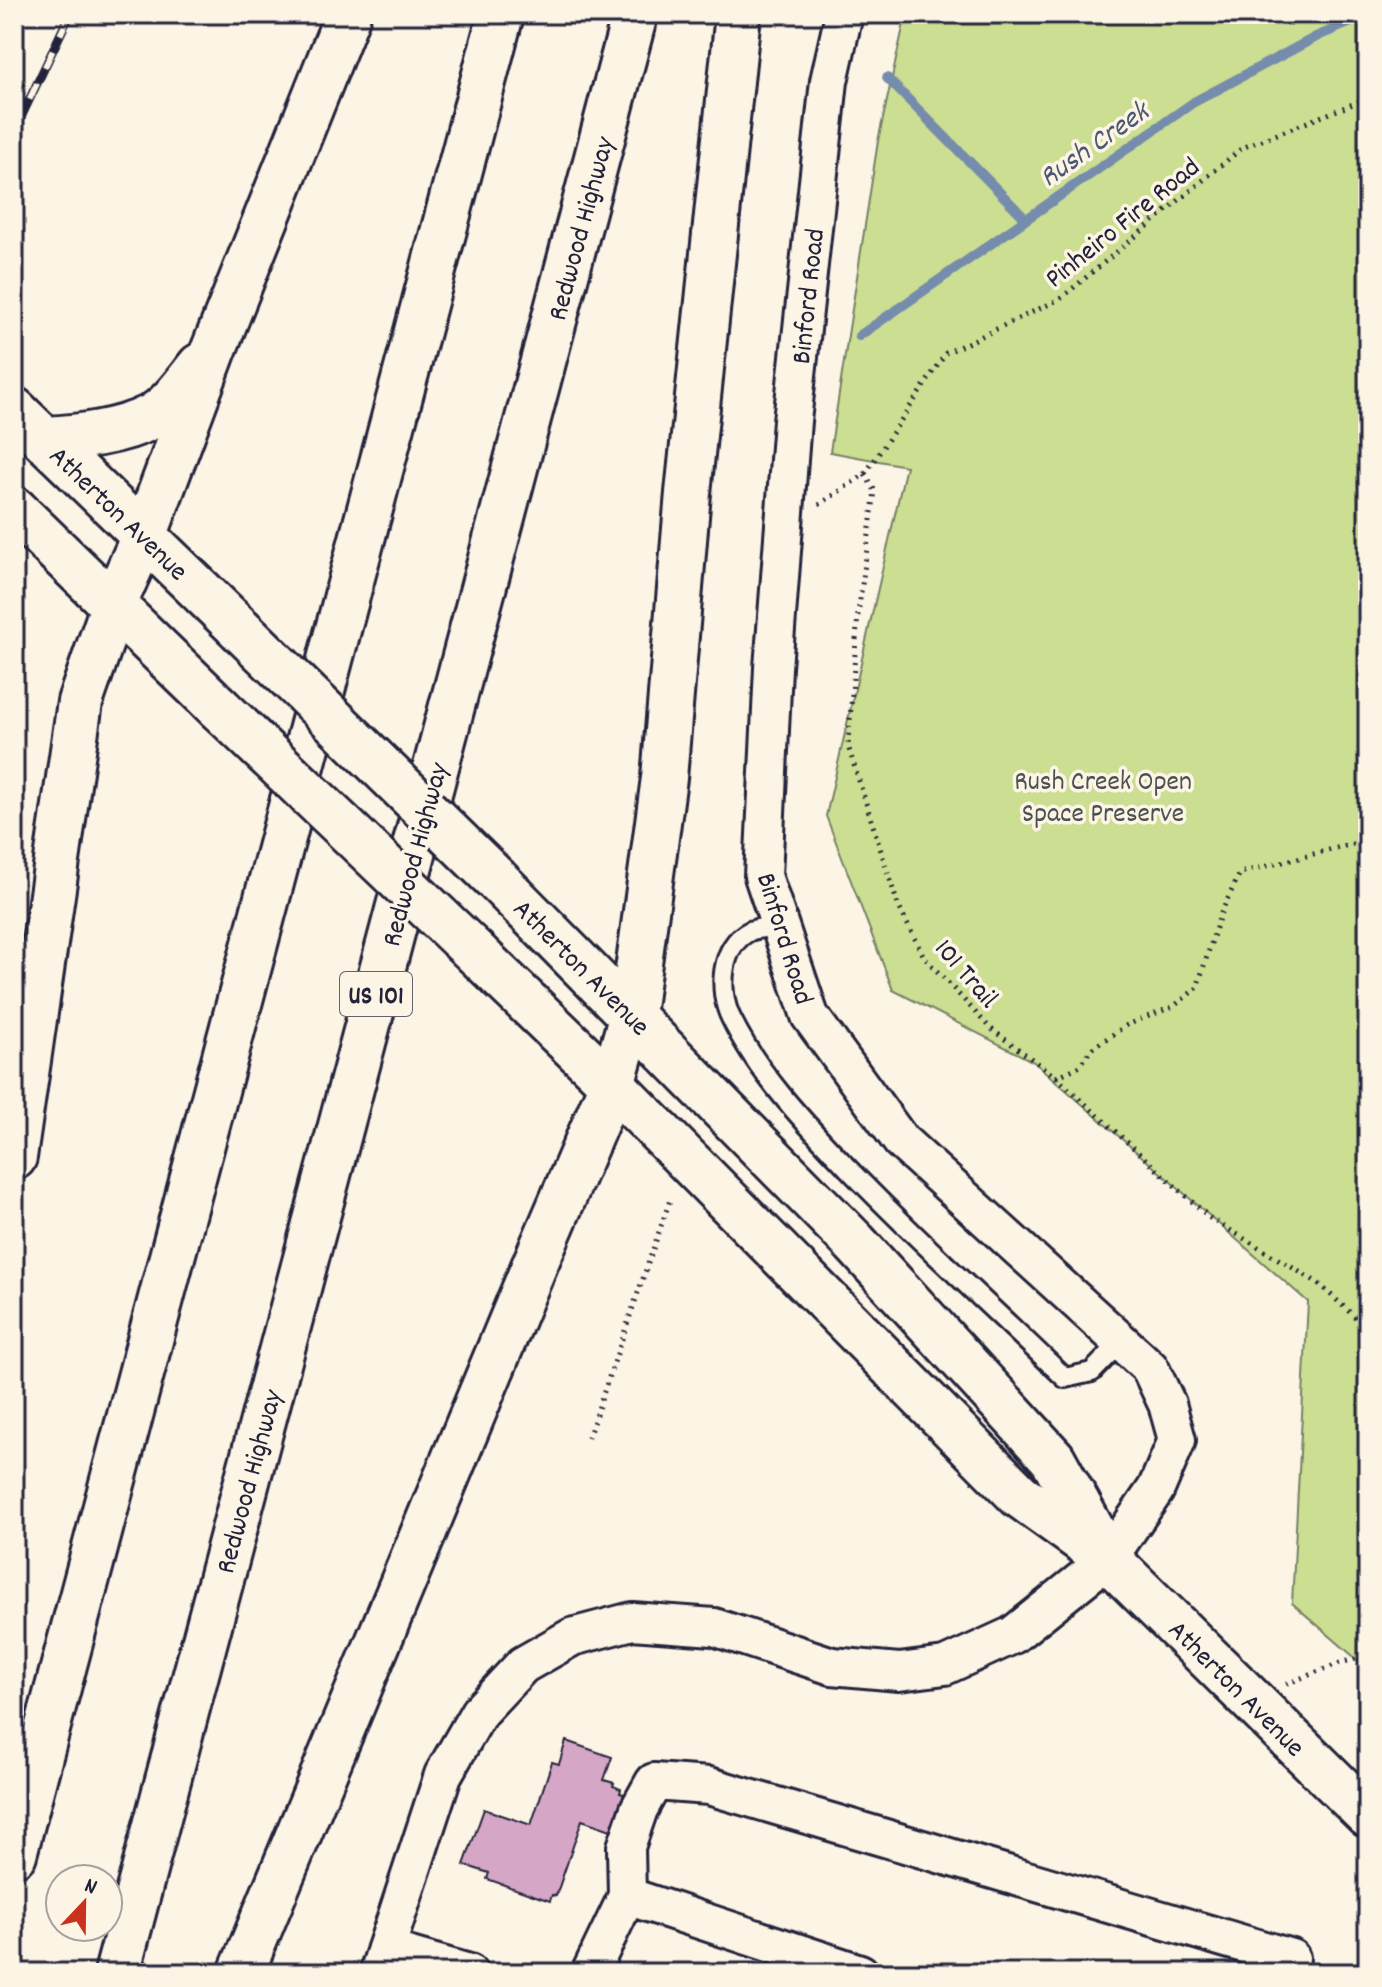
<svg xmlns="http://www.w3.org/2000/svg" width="1382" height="1987" font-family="Dekko,sans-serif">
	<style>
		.green { fill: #cbde92; stroke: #768066; stroke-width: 2 }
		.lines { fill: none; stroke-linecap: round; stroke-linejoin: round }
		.stream { stroke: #768cac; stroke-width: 10 }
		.building { fill: #d6a6c6; stroke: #22223b; stroke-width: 2 }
		.service-casing { stroke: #22223b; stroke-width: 24 }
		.minor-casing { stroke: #22223b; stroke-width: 42 }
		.secondary-casing { stroke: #22223b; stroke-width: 50 }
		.motorway-casing { stroke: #22223b; stroke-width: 50 }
		.path { stroke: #22223b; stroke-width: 5; stroke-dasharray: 2 6; stroke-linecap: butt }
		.service { stroke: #fcf5e5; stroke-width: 18 }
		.minor { stroke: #fcf5e5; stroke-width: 36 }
		.secondary { stroke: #fcf5e5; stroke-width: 44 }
		.motorway { stroke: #fcf5e5; stroke-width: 44 }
		.rail-casing { stroke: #22223b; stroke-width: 9 }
		.rail { stroke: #fcf5e5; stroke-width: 6; stroke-dasharray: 18; stroke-linecap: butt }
		.secondary-bridge-casing { stroke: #22223b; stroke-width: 50; stroke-linecap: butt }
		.secondary-bridge { stroke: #fcf5e5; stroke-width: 44 }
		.labels { text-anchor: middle; stroke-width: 7; stroke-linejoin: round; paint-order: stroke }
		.shield { fill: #fcf5e5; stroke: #63616e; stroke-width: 2 }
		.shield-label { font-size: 26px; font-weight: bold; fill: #22223b }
		.street-label { font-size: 28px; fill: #22223b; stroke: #fcf5e5 }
		.park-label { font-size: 28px; fill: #4c5151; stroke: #fcf5e5 }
		.water-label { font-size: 30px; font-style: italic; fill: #4c5773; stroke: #fcf5e5 }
	</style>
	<rect width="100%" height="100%" fill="#fcf5e5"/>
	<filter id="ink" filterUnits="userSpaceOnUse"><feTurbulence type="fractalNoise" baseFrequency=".0125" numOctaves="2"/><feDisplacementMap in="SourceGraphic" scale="16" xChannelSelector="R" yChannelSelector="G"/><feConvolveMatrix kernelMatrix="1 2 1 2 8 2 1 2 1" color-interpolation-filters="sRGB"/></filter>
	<g filter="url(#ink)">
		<polygon class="green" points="906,14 1368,14 1368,1669 1292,1603 1308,1302 1034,1062 893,990 826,816 906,466 830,452 878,141"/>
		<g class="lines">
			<g class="stream">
				<polyline points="887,78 1026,219"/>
				<polyline points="859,336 1194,102 1318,36 1368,15"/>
			</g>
		</g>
		<polygon class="building" points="566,1741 612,1757 604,1780 614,1783 613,1786 621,1789 620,1793 624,1794 611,1830 582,1820 556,1896 552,1895 550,1901 487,1879 489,1873 464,1865 484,1809 531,1825 552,1762 559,1764"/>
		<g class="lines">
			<defs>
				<path id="service" d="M780,926C771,928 758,927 750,931C720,945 718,992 731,1018C757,1072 801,1119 842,1162C913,1237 991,1306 1065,1378L1092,1372L1121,1342"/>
				<g id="minor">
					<polyline points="627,1896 626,1847 639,1809 654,1782 709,1786 1291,1958"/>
					<polyline points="386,1949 469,1973"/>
					<polyline points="378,1973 443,1775 479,1712 523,1665 572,1637 632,1621 714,1627 832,1666 899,1672 945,1666 1013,1635 1108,1559 1156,1489 1177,1440 1167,1404 1150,1368 901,1141 810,1016 763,876 773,668 792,421 829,81 844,14"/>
					<polyline points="590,1973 627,1896 860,1973"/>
				</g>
				<g id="secondary">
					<polyline points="14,410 240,629"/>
					<polyline points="14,509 219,708"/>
					<polyline points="497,880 855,1243 1053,1459 1103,1550"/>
					<polyline points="477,954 612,1084 1019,1495 1108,1559 1368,1815"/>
				</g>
				<g id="motorway">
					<path d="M45,439C80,437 119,433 151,417C171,406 186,383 200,366"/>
					<polyline points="14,1157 80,702 114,604 145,534 214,349 348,14"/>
					<polyline points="14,1854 501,14"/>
					<polyline points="117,1973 635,14"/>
					<polyline points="241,1973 535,1264 612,1084 632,1015 664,778 688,493 738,14"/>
				</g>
			</defs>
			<use href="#service" class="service-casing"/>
			<use href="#minor" class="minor-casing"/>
			<use href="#secondary" class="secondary-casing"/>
			<use href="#motorway" class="motorway-casing"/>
			<g class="path">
				<polyline points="865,474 875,491 858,614 848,746 898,905 924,957 990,1028 1056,1077 1210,1218 1318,1283 1368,1329"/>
				<polyline points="819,505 865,474 946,353 1060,299 1242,148 1368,98"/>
				<polyline points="1056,1077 1080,1066 1091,1049 1127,1025 1174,1006 1197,988 1220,915 1240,873 1368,840"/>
				<polyline points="588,1438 671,1197"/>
				<polyline points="1286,1684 1340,1663 1368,1656"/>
			</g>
			<use href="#service" class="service"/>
			<use href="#minor" class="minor"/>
			<use href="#secondary" class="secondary"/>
			<use href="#motorway" class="motorway"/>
			<defs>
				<polyline id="rail" points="14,132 70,14"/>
			</defs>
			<use href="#rail" class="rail-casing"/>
			<use href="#rail" class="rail"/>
			<defs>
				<g id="secondary-bridge">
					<polyline points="240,629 497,880"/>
					<polyline points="219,708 477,954"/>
				</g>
			</defs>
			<use href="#secondary-bridge" class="secondary-bridge-casing"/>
			<use href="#secondary-bridge" class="secondary-bridge"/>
		</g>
	</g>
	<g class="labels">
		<rect class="shield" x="340" y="972" width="72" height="44" rx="6"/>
		<g class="shield-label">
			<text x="376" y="1003">US 101</text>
		</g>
		<g class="street-label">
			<text transform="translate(1121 221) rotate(-39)" y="10">Pinheiro Fire Road</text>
			<text transform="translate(579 228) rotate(-75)" y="10">Redwood Highway</text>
			<text transform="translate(806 296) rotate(-84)" y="10">Binford Road</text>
			<text transform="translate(120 512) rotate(44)" y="10">Atherton Avenue</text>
			<text transform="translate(413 854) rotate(-75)" y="10">Redwood Highway</text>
			<text transform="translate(787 938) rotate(73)" y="10">Binford Road</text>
			<text transform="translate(583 966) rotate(45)" y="10">Atherton Avenue</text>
			<text transform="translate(968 972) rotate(49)" y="10">101 Trail</text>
			<text transform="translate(247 1481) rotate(-75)" y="10">Redwood Highway</text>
			<text transform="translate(1238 1687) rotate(45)" y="10">Atherton Avenue</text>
		</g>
		<g class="park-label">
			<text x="1103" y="789">Rush Creek Open<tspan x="1103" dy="32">Space Preserve</tspan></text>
		</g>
		<g class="water-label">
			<text transform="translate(1093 143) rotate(-35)" y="10">Rush Creek</text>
		</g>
	</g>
	<rect width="1382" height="1987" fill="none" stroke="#fcf5e5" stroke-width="48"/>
	<rect x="24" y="24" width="1334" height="1939" fill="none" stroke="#22223b" stroke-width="3" filter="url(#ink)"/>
	<g transform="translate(84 1903) rotate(22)"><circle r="38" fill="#fcf5e5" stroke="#a5a1a1" stroke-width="2"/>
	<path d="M0-6L14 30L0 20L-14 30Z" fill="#c8321e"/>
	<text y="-12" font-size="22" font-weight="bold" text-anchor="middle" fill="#22223b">N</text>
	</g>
</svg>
